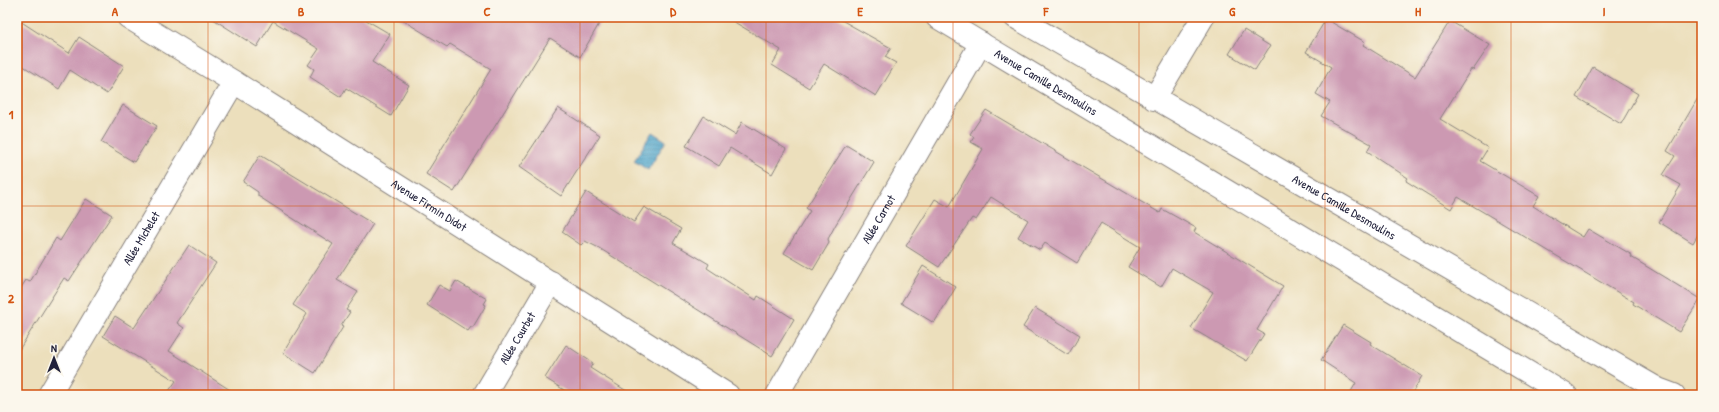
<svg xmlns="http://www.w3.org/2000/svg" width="1719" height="412" font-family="'Patrick Hand',sans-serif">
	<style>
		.water { fill: url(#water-rules); stroke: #386483 }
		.building { fill: #cc99b2 }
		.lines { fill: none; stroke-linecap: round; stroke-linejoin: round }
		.minor-casing { stroke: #87807c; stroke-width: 24 }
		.major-casing { stroke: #87807c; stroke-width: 24 }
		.minor { stroke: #fff; stroke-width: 22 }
		.major { stroke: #fff; stroke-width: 22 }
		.grid { fill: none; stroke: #d45411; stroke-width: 1; stroke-opacity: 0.55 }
		.labels { text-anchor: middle; stroke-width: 4; stroke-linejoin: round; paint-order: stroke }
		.street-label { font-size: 12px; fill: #22223b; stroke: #fbf7ec }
		.neatline { fill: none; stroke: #d45411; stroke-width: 1.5 }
		.grid-label { font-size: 13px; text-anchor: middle; font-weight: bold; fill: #d45411 }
	</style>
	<defs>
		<pattern id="water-rules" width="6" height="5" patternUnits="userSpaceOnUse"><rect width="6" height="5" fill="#4fa5cb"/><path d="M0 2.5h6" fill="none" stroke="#4186a6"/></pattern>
	</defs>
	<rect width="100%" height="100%" fill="#fbf7ec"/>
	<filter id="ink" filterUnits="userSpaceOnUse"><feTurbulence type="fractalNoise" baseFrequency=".025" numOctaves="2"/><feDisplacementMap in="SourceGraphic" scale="8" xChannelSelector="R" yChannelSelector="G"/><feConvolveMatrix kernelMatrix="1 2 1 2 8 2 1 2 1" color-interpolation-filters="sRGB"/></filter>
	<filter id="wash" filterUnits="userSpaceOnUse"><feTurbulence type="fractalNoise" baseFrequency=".012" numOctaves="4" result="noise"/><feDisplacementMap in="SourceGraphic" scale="16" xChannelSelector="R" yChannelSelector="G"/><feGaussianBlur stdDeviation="0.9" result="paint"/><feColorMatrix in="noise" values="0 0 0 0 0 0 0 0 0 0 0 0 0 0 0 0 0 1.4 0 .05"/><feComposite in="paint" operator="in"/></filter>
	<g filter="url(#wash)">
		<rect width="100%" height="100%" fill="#ecdfbc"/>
		<polygon class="water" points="652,132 666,141 648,170 634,161"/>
		<g id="blocks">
			<g class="building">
				<polygon points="210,17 361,17 390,34 372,62 409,85 391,116 346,88 341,97 310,77 314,69 308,65 319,49 273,21 257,47"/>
				<polygon points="397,17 603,17 580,57 550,38 454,192 426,174 491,69 450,44 447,47"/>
				<polygon points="726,17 836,17 891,48 885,57 896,63 876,96 824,64 809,88 772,65 781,50"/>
				<polygon points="17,19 69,53 79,37 124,66 107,94 70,70 59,89 17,62"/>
				<polygon points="1326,19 1365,42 1363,45 1415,77 1450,21 1490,45 1473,70 1471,69 1440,119 1488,148 1480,161 1539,196 1533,206 1583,237 1588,229 1632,255 1631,257 1700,299 1679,332 1633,304 1634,302 1458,197 1451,209 1406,181 1408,178 1367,151 1371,144 1321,116 1330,102 1316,94 1331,67 1306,52"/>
				<polygon points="1244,30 1270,46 1255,70 1229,54"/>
				<polygon points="1593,67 1638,94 1621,124 1576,97"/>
				<polygon points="1702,91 1702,227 1693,243 1659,222 1681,185 1663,175 1675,156 1667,151"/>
				<polygon points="123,105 157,126 134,162 101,142"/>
				<polygon points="558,108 600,135 561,196 519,167"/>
				<polygon points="986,110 1160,213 1162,209 1196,228 1194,232 1283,286 1257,330 1264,334 1247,361 1191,328 1213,292 1172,268 1161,287 1128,267 1140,247 1101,223 1077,263 1045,243 1040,250 1018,237 1028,220 991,197 976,220 972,218 939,267 906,246 935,199 949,207 983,149 971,142 974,137 970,134"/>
				<polygon points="704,116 735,135 742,122 786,149 772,174 730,148 719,166 686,146"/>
				<polygon points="846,145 874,162 836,224 828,239 829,243 813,270 784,253 810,211 806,208"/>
				<polygon points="260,155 373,224 337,280 358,292 346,310 350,312 341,326 343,327 315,373 283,353 307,314 293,305 333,244 258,196 258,192 243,182"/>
				<polygon points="586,192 634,222 644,207 681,229 673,243 709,264 707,268 756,300 758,296 794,319 772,356 599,248 585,241 581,245 562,232"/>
				<polygon points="86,199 112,215 69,281 64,278 17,353 17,294 26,280 30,282 56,238 60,241"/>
				<polygon points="189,245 216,263 177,323 184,328 169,351 238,395 166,395 176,381 103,336 115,316 134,328"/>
				<polygon points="923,266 956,287 934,323 901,303"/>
				<polygon points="456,281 487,299 484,304 486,305 473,327 471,327 468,331 427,305 439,285 450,291"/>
				<polygon points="1035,308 1080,335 1068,355 1023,327"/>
				<polygon points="1343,325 1371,342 1370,344 1422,376 1411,395 1349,395 1356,383 1321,360"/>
				<polygon points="566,345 593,363 590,368 633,395 572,395 545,378"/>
			</g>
		</g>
	</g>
	<g filter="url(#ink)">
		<use href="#blocks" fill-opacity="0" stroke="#87807c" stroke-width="1"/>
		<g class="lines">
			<defs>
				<g id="minor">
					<path id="s1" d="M128,17L234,82L728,395"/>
					<polyline points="1154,99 1203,17"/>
					<path id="s2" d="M49,395L234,82"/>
					<path id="s3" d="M484,395L551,282"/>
					<path id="s4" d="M777,395L981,43"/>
				</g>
				<g id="major">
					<path id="s5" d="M937,17L1566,395"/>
					<path id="s6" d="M1015,17L1658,389L1674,395"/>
				</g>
			</defs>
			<use href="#minor" class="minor-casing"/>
			<use href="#major" class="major-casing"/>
			<use href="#minor" class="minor"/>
			<use href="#major" class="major"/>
		</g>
	</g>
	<path class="grid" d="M208,17V395M394,17V395M580,17V395M766,17V395M953,17V395M1139,17V395M1325,17V395M1511,17V395M17,206H1702"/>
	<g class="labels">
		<g class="street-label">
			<text dy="4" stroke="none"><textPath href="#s5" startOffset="127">Avenue Camille Desmoulins</textPath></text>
			<text dy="4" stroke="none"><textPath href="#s1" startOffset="355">Avenue Firmin Didot</textPath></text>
			<text dy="4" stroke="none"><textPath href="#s6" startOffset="380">Avenue Camille Desmoulins</textPath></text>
			<text dy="4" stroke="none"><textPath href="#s4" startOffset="203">Allée Carnot</textPath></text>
			<text dy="4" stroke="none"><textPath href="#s2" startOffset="182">Allée Michelet</textPath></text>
			<text dy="4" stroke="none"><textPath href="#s3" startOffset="66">Allée Courbet</textPath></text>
		</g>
	</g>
	<rect width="1719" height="412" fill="none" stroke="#fbf7ec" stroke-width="44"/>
	<g transform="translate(54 358)" stroke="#fbf7ec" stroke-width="3" paint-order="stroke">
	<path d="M0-3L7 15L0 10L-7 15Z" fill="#22223b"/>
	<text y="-6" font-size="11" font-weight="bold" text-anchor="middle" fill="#22223b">N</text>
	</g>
	<rect x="22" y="22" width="1675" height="368" class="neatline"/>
	<g class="grid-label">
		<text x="115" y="16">A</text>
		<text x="301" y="16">B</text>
		<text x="487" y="16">C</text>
		<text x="673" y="16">D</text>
		<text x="860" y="16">E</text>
		<text x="1046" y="16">F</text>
		<text x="1232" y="16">G</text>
		<text x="1418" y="16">H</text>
		<text x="1604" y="16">I</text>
		<text x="11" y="119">1</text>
		<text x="11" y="303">2</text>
	</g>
</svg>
